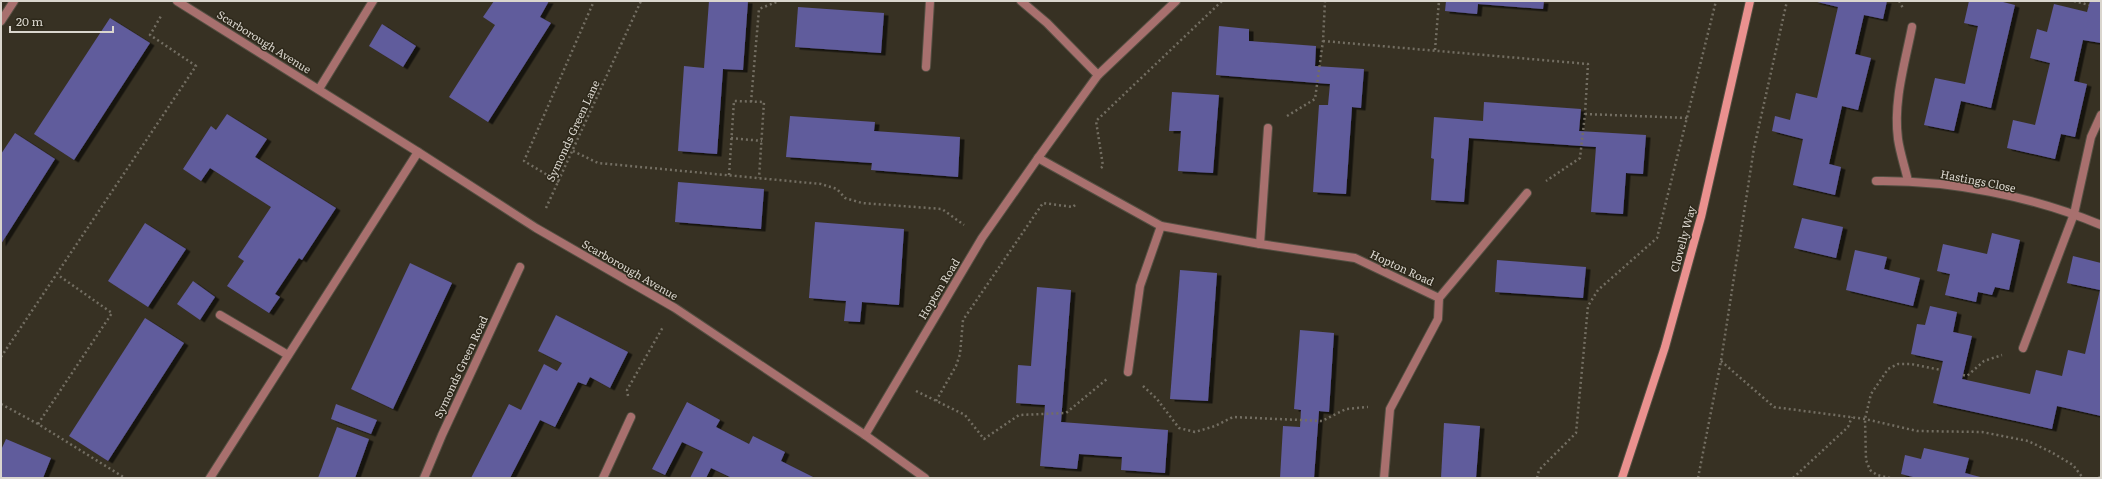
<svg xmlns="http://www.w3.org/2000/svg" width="2102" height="479" font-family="Literata,serif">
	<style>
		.building { fill: #605b9c; filter: url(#shadow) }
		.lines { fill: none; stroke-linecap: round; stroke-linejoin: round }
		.lane-casing { stroke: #544f42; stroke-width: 10 }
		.street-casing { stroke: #544f42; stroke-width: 10 }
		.secondary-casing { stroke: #544f42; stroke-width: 10 }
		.path { stroke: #736e62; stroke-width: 2.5; stroke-dasharray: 2 3; stroke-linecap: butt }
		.lane { stroke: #a8706e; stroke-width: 8 }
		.street { stroke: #a8706e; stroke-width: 8 }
		.secondary { stroke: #ea918f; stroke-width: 8 }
		.labels { text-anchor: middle; stroke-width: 3; stroke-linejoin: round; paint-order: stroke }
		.street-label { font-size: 11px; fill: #dad6ce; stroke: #2d281a }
	</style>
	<defs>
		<filter id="shadow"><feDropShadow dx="4.5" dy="2.5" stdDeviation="0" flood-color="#0009"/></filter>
	</defs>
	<rect width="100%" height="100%" fill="#373123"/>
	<g class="building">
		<polygon points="494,1 549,1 540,17 551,23 488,122 449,97 495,25 483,17"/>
		<polygon points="709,1 748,1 743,70 723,69 717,154 678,151 684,66 704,68"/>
		<polygon points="1446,1 1544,1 1543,9 1478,4 1477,14 1445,11"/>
		<polygon points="1813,1 1887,1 1883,19 1864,15 1855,54 1871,58 1858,110 1842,106 1829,164 1841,167 1835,195 1793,185 1803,139 1772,131 1775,116 1790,120 1796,93 1817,98 1838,7"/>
		<polygon points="1969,1 1999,1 2015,5 1991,108 1961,101 1954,131 1924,125 1935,78 1965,84 1978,26 1964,23"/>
		<polygon points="2090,1 2101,1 2101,43 2083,40 2074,81 2087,84 2075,137 2061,134 2055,159 2007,148 2013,120 2035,125 2050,63 2030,58 2037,29 2047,32 2054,4 2087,12"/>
		<polygon points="798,7 884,13 881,53 795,47"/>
		<polygon points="110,18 150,43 74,160 34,134"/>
		<polygon points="382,24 416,46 403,67 369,46"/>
		<polygon points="1219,26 1249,29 1249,41 1316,46 1315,66 1364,69 1361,108 1352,107 1346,194 1313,192 1319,105 1328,105 1330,84 1216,75"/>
		<polygon points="1172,92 1219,95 1213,173 1178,171 1181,131 1169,131"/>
		<polygon points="1484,102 1581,109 1579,131 1646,135 1643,174 1626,173 1623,214 1591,212 1596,147 1469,138 1464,202 1431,200 1434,159 1431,158 1434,117 1483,121"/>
		<polygon points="227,114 267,139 255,157 336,208 302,260 299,258 275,294 280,297 269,313 227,286 244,261 238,257 271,207 210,168 201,181 183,169 211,126 216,130"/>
		<polygon points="790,116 875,122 874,131 960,137 958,177 871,170 872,163 786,157"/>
		<polygon points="15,133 55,159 1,244 1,154"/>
		<polygon points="678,182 764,189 761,229 675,222"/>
		<polygon points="1802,218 1843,227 1836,258 1794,248"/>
		<polygon points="815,222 904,229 899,305 862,302 860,322 844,321 846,301 809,298"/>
		<polygon points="145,223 186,249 148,307 108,281"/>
		<polygon points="1992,233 2020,240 2009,290 1995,287 1992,295 1978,292 1976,302 1945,295 1950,274 1937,271 1943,244 1987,254"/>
		<polygon points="1855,250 1887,257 1884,269 1920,278 1913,306 1846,290"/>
		<polygon points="2073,256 2101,263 2101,416 2057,406 2052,429 1933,403 1943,361 1911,354 1917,324 1925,325 1930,306 1957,312 1953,332 1972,336 1962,379 2030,394 2036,370 2062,376 2068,350 2085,354 2100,290 2067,283"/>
		<polygon points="1497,260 1586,267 1583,298 1495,292"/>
		<polygon points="410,263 452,283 393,409 351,389"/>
		<polygon points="1180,270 1217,273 1208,401 1170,399"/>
		<polygon points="193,281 215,297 200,320 177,304"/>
		<polygon points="1037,287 1071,290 1061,422 1168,430 1165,473 1121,470 1122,457 1079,454 1077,469 1040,466 1045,405 1016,403 1018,365 1031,366"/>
		<polygon points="556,315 628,352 610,388 590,377 586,385 578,382 555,427 540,420 510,478 471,478 509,404 521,410 544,364 557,371 562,363 538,351"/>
		<polygon points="145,318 184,343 108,461 69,436"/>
		<polygon points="1300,330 1334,333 1329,412 1319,411 1314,478 1280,478 1283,426 1300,427 1301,410 1294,409"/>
		<polygon points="687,402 720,420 716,427 749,444 753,436 785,452 781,461 815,478 732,478 711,468 706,478 690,478 703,452 682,442 665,475 652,469"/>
		<polygon points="336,404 377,420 371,434 331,419"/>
		<polygon points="1444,423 1480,426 1476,478 1441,478"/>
		<polygon points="337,427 369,439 355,478 318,478"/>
		<polygon points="6,439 51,458 43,478 1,478 1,450"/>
		<polygon points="1924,448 1969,458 1965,473 1984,478 1917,478 1901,474 1905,455 1921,459"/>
	</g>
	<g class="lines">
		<defs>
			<g id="lane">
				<polyline points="926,67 930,1"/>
				<path d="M1908,181C1905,167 1900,153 1898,139C1893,101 1905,63 1912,27"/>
				<polyline points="1439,298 1527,193"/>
				<polyline points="220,315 288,355"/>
				<polyline points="2023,348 2074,214 2091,137 2101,115"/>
			</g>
			<g id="street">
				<polyline points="177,1 418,152 536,228 675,308 865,435 925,478"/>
				<polyline points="1021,1 1047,23 1098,75"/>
				<polyline points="1,21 14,1"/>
				<polyline points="319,89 373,1"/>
				<polyline points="1038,158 1161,226 1260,244 1355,258 1439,298 1438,319 1390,409 1384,478"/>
				<path d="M1876,181C1950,180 2032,196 2101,225"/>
				<polyline points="1260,244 1268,128"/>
				<polyline points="1128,372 1140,286 1161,226"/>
				<polyline points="865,435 982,238 1038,158 1098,75 1176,1"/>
				<polyline points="210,478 418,152"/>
				<polyline points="424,478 442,435 520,267"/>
				<polyline points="603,478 631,417"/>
			</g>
			<polyline id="secondary" points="1622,478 1665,347 1701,217 1750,1"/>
		</defs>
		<use href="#lane" class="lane-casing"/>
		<use href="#street" class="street-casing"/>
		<use href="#secondary" class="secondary-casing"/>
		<g class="path">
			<polyline points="1899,1 1903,8"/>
			<polyline points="2074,1 2089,5"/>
			<polyline points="1323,41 1588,64 1585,114 1580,158 1546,181"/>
			<polyline points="1435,50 1439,1"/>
			<polyline points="751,102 759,9 779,1"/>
			<polyline points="1585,114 1688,118"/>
			<polyline points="1287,116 1315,99 1323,41 1325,1"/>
			<polyline points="731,138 762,141"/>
			<polyline points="573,151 598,163 821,184 837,189 845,198 862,203 942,209 964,225"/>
			<polyline points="1101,168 1103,166 1096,121 1222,1"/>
			<polyline points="729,175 734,101 764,102 759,178"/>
			<polyline points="559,182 524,161 594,1"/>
			<polyline points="546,208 641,1"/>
			<polyline points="1,357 196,66 150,35 161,16"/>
			<polyline points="1721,361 1774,407 1865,419 1917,431 1982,432 2028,441 2051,452 2073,465 2083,478"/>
			<polyline points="1963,375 1967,376 1984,361 2002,355"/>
			<polyline points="1143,386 1157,399 1179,428 1195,432 1215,426 1233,417 1322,421 1346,409 1368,407"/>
			<polyline points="916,391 965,415 984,439 1019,415 1066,413 1107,379"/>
			<polyline points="628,396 627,390 663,327"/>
			<polyline points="936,401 956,366 960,354 963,320 1043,203 1073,207 1075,205"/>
			<polyline points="1,404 38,424 125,478"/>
			<polyline points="38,424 112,313 58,275"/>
			<polyline points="1537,478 1539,470 1576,433 1588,306 1598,290 1657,238 1716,1"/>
			<polyline points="1698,478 1721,361 1754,148 1787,1"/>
			<polyline points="1793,478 1848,427 1852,417"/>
			<polyline points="1890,478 1877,475 1870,470 1866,460 1865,419 1871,394 1888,369 1898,364 1911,364 1941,370"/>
			<polyline points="2099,478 2101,475"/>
		</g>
		<use href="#lane" class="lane"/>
		<use href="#street" class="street"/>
		<use href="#secondary" class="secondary"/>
	</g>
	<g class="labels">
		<g class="street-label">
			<text transform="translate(264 42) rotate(32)" y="4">Scarborough Avenue</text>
			<text transform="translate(573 131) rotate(-65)" y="4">Symonds Green Lane</text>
			<text transform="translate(1978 181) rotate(11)" y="4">Hastings Close</text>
			<text transform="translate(1683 239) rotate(-75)" y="4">Clovelly Way</text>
			<text transform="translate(1402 268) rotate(25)" y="4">Hopton Road</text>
			<text transform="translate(630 270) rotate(30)" y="4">Scarborough Avenue</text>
			<text transform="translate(939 289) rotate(-59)" y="4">Hopton Road</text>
			<text transform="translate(461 367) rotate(-65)" y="4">Symonds Green Road</text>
		</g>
	</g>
	<rect width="2102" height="479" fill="none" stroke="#dad6ce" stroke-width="4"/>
	<path d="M10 26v6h103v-6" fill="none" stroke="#dad6ce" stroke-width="2"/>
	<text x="16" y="26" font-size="12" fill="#dad6ce" stroke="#2d281a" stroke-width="3" paint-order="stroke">20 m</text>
</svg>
